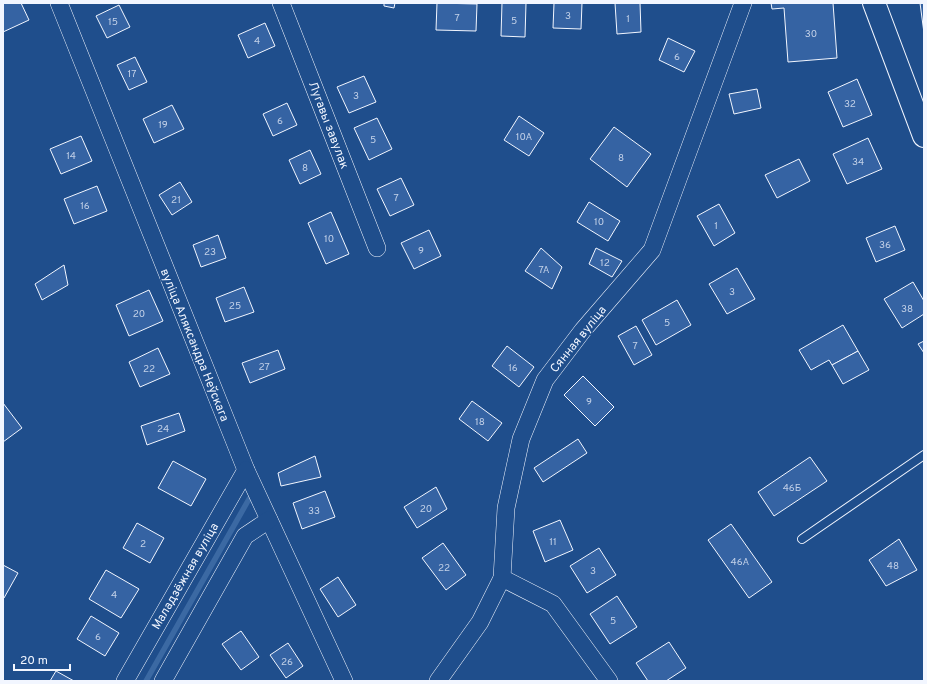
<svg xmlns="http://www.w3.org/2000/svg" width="927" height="684" font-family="Overpass,sans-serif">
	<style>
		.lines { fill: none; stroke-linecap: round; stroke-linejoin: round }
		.stream { stroke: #3b69a3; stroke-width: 5.5 }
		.building { fill: #3563a3; stroke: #f2f6ff }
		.service-casing { stroke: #f2f6ff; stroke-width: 10 }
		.minor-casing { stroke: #f2f6ff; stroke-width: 18 }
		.secondary-casing { stroke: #f2f6ff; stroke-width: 24 }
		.service { stroke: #1f4e8c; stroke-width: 8 }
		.minor { stroke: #1f4e8c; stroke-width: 17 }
		.secondary { stroke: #1f4e8c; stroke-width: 22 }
		.labels { text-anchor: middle; stroke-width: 3; stroke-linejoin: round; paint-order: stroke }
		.number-label { font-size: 10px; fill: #c3d1e8 }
		.street-label { font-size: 12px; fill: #f2f6ff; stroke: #1f4e8c }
	</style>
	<rect width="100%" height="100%" fill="#1f4e8c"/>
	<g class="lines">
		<polyline class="stream" points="146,681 249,499"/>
	</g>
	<g class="building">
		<polygon points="5,3 21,3 29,20 3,32 3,4"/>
		<polygon points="384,3 395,3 394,8 384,6"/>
		<polygon points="437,3 477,4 476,31 436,30"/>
		<polygon points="502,3 526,3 525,37 501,36"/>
		<polygon points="554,3 582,3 581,29 553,28"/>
		<polygon points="615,3 640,3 641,32 617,34"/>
		<polygon points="771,3 833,3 837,58 788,62 784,8 772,9"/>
		<polygon points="920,3 924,3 924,33"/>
		<polygon points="119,5 130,27 107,38 96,16"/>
		<polygon points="265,23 275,46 248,58 238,35"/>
		<polygon points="668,38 695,51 684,72 659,60"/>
		<polygon points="135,57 147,82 129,90 117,65"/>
		<polygon points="364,76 376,102 349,113 337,87"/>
		<polygon points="857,79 872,115 843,127 828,92"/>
		<polygon points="757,89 761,108 734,114 729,94"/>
		<polygon points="287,103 297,125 273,136 263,114"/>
		<polygon points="172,105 184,129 154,143 143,119"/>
		<polygon points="519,116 544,133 529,156 504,140"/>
		<polygon points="377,118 392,149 369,160 354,128"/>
		<polygon points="614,127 651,154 627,187 590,159"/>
		<polygon points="81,136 92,161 61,174 50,149"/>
		<polygon points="868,138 882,169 847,184 833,154"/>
		<polygon points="310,150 321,174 300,184 289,160"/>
		<polygon points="799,159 810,181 777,198 765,175"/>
		<polygon points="401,178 414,205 390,216 377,189"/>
		<polygon points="180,182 192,202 172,215 159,195"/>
		<polygon points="97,186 107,211 74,224 64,199"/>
		<polygon points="589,202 620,221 608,241 577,222"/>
		<polygon points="719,204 735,233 714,246 697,216"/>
		<polygon points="331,212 349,254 326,264 308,223"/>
		<polygon points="895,226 905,250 876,262 866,238"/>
		<polygon points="429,230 441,256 414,269 401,243"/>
		<polygon points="218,235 226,258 201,267 193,245"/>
		<polygon points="541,248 562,267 552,289 525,271"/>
		<polygon points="596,248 622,261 612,277 589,264"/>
		<polygon points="64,265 68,285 42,300 35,284"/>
		<polygon points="737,268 755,299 727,314 709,284"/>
		<polygon points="913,282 924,301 924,314 902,328 884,299"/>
		<polygon points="244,287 254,312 225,322 216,298"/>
		<polygon points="149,290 163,321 129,336 116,305"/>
		<polygon points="677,300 691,325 656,345 642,320"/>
		<polygon points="843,325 858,351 832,365 829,360 811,370 799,350"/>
		<polygon points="636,326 652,355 634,365 618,336"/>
		<polygon points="924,341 924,353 918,344"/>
		<polygon points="507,346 534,367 519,387 492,366"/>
		<polygon points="158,348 170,374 140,387 129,362"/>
		<polygon points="278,350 285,369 250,383 242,363"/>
		<polygon points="858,351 869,370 843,384 832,365"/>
		<polygon points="583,376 614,407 595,426 564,395"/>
		<polygon points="472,401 502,423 488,441 459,419"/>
		<polygon points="3,403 22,428 3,442"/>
		<polygon points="179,413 185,431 147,445 141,426"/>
		<polygon points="578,439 587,453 543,482 534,468"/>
		<polygon points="315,456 321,477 281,486 278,473"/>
		<polygon points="810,457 827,481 774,516 758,492"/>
		<polygon points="173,461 206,479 191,506 158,488"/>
		<polygon points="436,487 447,509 417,528 404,507"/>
		<polygon points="325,491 335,517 302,529 293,503"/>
		<polygon points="560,520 573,550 545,562 533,531"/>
		<polygon points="137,523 164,538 150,563 123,548"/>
		<polygon points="731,524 772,582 749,598 708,540"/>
		<polygon points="899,539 917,570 886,586 869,560"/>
		<polygon points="443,543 466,575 446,590 422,558"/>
		<polygon points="599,548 616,575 587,593 570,566"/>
		<polygon points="3,565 18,573 4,598 3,597"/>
		<polygon points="106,570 139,589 121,618 89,599"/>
		<polygon points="338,577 356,605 338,617 320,589"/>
		<polygon points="617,596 637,627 610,644 590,614"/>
		<polygon points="91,616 119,633 105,656 77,639"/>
		<polygon points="241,631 259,657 241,670 222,644"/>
		<polygon points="669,642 686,668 666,681 648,681 636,663"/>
		<polygon points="288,643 303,666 286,678 270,655"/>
		<polygon points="56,671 74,681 50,681"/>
	</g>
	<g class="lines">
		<defs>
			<polyline id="service" points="802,539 924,455"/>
			<g id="minor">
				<polyline points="59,3 246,470 344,681"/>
				<polyline points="281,3 377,248"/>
				<polyline points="502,578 553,604 609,681"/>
				<polyline points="125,681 246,470"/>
				<polyline points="163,681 245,536 269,520"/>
				<polyline points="438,681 480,622 502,578 506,508 521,439 545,380 583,330 652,250 743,3"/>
			</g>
			<polyline id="secondary" points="874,3 924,136"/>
		</defs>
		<use href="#service" class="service-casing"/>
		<use href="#minor" class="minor-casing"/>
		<use href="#secondary" class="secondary-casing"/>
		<use href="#service" class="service"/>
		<use href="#minor" class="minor"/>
		<use href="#secondary" class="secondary"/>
	</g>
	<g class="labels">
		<g class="number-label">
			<text x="568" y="19">3</text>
			<text x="457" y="21">7</text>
			<text x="628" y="22">1</text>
			<text x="514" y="24">5</text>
			<text x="113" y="25">15</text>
			<text x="811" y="37">30</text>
			<text x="257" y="44">4</text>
			<text x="677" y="60">6</text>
			<text x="132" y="77">17</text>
			<text x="356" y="99">3</text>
			<text x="850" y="107">32</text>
			<text x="280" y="124">6</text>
			<text x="163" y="128">19</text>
			<text x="524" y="140">10А</text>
			<text x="373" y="143">5</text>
			<text x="71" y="159">14</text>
			<text x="621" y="161">8</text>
			<text x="858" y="165">34</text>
			<text x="305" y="171">8</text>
			<text x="396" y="201">7</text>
			<text x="176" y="203">21</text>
			<text x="85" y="209">16</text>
			<text x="599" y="225">10</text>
			<text x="716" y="229">1</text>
			<text x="329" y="242">10</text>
			<text x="885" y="248">36</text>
			<text x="421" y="254">9</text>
			<text x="210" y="255">23</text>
			<text x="605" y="266">12</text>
			<text x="544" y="273">7А</text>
			<text x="732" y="295">3</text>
			<text x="235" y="309">25</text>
			<text x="907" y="312">38</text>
			<text x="139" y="317">20</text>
			<text x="667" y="326">5</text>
			<text x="635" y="349">7</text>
			<text x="264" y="370">27</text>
			<text x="513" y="371">16</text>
			<text x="149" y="372">22</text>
			<text x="589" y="405">9</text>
			<text x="480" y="425">18</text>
			<text x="163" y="432">24</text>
			<text x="792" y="491">46Б</text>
			<text x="426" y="512">20</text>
			<text x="314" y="514">33</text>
			<text x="553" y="545">11</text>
			<text x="143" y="547">2</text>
			<text x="740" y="565">46А</text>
			<text x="893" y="569">48</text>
			<text x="444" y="571">22</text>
			<text x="593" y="574">3</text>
			<text x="114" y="598">4</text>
			<text x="613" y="624">5</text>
			<text x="98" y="640">6</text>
			<text x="287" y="665">26</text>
		</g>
		<g class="street-label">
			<text transform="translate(329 125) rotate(69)" y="4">Лугавы завулак</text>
			<text transform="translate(578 339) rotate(-51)" y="4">Сянная вуліца</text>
			<text transform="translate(195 345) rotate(68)" y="4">вуліца Аляксандра Неўскага</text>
			<text transform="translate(185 576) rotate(-60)" y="4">Маладзёжная вуліца</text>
		</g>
	</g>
	<rect width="927" height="684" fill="none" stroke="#f2f6ff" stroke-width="8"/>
	<path d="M14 664v6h56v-6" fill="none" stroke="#f2f6ff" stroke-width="2"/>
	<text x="20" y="664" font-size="12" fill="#f2f6ff" stroke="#1f4e8c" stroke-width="3" paint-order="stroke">20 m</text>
</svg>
